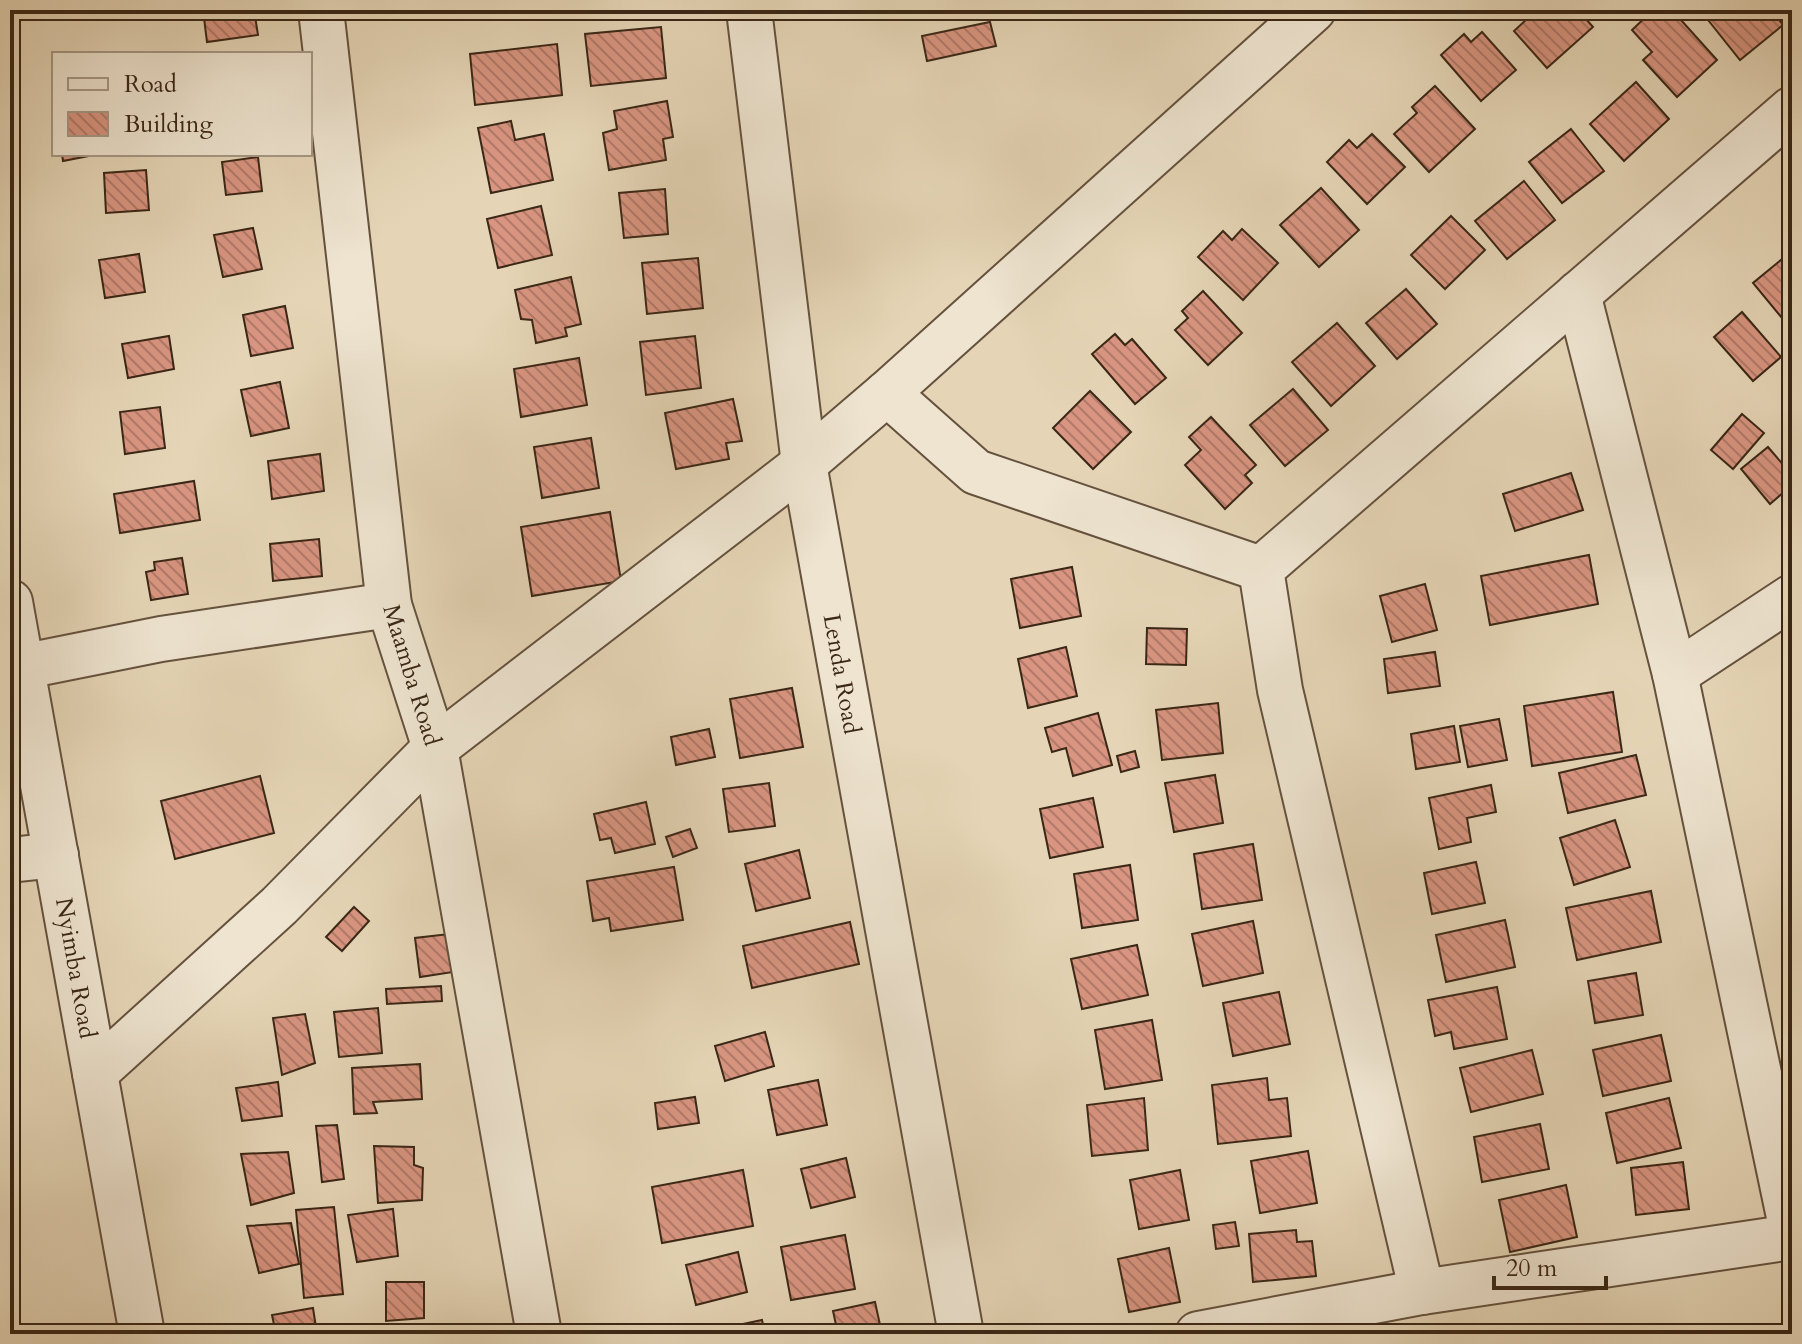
<svg xmlns="http://www.w3.org/2000/svg" width="1802" height="1344" font-family="Cardo,serif">
	<style>
		.building { fill: url(#building-back-hatch); stroke: #3a2716; stroke-width: 2 }
		.lines { fill: none; stroke-linecap: round; stroke-linejoin: round }
		.minor-casing { stroke: #65523e; stroke-width: 48 }
		.minor { stroke: #eee4d0; stroke-width: 44 }
		.labels { text-anchor: middle; stroke-width: 6; stroke-linejoin: round; paint-order: stroke }
		.street-label { font-size: 24px; fill: #3a2716; stroke: #eee4d0 }
	</style>
	<defs>
		<pattern id="building-back-hatch" width="6" height="6" patternUnits="userSpaceOnUse" patternTransform="scale(2)"><rect width="6" height="6" fill="#d99581"/><path d="M-1 5l2 2M0 0l6 6M5-1l2 2" fill="none" stroke="#b17a69"/></pattern>
	</defs>
	<rect width="100%" height="100%" fill="#e5d5b6"/>
	<filter id="stains"><feTurbulence type="fractalNoise" baseFrequency=".0025" numOctaves="4"/><feColorMatrix values="0 0 0 0 .2 0 0 0 0 .09 0 0 0 0 .02 0 0 0 .5 -.17"/></filter>
	<radialGradient id="worn" r=".72"><stop offset=".6" stop-color="#630" stop-opacity="0"/><stop offset="1" stop-color="#630" stop-opacity=".3"/></radialGradient>
	<g class="building">
		<polygon points="203,10 254,10 258,35 207,42"/>
		<polygon points="1520,10 1578,10 1593,27 1547,68 1514,31 1528,18"/>
		<polygon points="1653,10 1672,10 1717,60 1677,97 1643,60 1652,52 1632,30"/>
		<polygon points="1720,10 1771,10 1783,25 1740,60 1708,20"/>
		<polygon points="990,22 996,46 927,61 922,36"/>
		<polygon points="661,27 666,78 591,86 585,34"/>
		<polygon points="1482,32 1516,70 1481,101 1441,55 1464,34 1471,42"/>
		<polygon points="557,44 562,95 475,105 470,54"/>
		<polygon points="1636,82 1669,119 1624,161 1590,124"/>
		<polygon points="1435,86 1475,129 1429,172 1394,134 1417,113 1412,107"/>
		<polygon points="667,101 673,137 663,139 666,160 609,170 603,133 617,129 614,111"/>
		<polygon points="511,121 515,140 544,134 553,180 491,193 478,128"/>
		<polygon points="1571,129 1604,171 1562,203 1529,162"/>
		<polygon points="1372,134 1405,167 1367,204 1327,162 1349,140 1357,148"/>
		<polygon points="62,154 99,154 63,161"/>
		<polygon points="258,157 262,191 226,195 222,162"/>
		<polygon points="146,170 149,210 106,213 104,173"/>
		<polygon points="1524,181 1555,220 1507,259 1475,221"/>
		<polygon points="1321,188 1359,230 1319,267 1280,225"/>
		<polygon points="665,189 668,234 624,238 619,193"/>
		<polygon points="541,206 552,255 498,268 487,219"/>
		<polygon points="1451,216 1485,250 1445,289 1411,255"/>
		<polygon points="253,228 262,269 223,277 214,235"/>
		<polygon points="1242,229 1278,263 1243,300 1198,257 1223,231 1232,240"/>
		<polygon points="139,254 145,292 105,298 99,260"/>
		<polygon points="1787,255 1792,260 1792,320 1787,324 1753,283"/>
		<polygon points="698,258 703,308 647,314 642,263"/>
		<polygon points="571,277 581,324 565,328 567,336 536,343 532,320 521,319 515,290"/>
		<polygon points="1406,289 1437,324 1397,359 1366,323"/>
		<polygon points="1203,291 1242,333 1208,365 1175,330 1188,318 1182,311"/>
		<polygon points="285,306 293,348 251,356 243,315"/>
		<polygon points="1742,312 1781,357 1753,381 1714,337"/>
		<polygon points="1337,323 1375,366 1331,406 1292,362"/>
		<polygon points="1115,334 1125,345 1132,339 1166,378 1135,404 1092,354"/>
		<polygon points="169,336 174,369 128,378 122,344"/>
		<polygon points="695,336 701,388 646,395 640,342"/>
		<polygon points="579,358 587,405 521,417 514,369"/>
		<polygon points="280,382 289,428 251,436 241,390"/>
		<polygon points="1293,389 1328,430 1285,466 1250,425"/>
		<polygon points="1090,391 1131,432 1093,469 1053,428"/>
		<polygon points="733,399 742,441 726,443 729,459 676,469 665,413"/>
		<polygon points="160,407 165,448 125,454 120,412"/>
		<polygon points="1742,414 1764,433 1733,469 1711,450"/>
		<polygon points="1211,417 1256,465 1245,475 1252,483 1225,509 1185,465 1201,450 1189,437"/>
		<polygon points="591,438 599,488 542,498 534,447"/>
		<polygon points="1768,447 1792,475 1792,485 1770,504 1741,469"/>
		<polygon points="320,454 324,491 272,499 268,461"/>
		<polygon points="1571,473 1583,510 1515,531 1503,494"/>
		<polygon points="194,481 200,520 120,533 114,494"/>
		<polygon points="610,512 621,581 532,596 521,527"/>
		<polygon points="319,539 322,576 273,581 270,544"/>
		<polygon points="1589,555 1598,604 1490,625 1481,576"/>
		<polygon points="182,558 188,594 151,600 146,572 155,570 154,562"/>
		<polygon points="1072,567 1081,616 1020,628 1011,579"/>
		<polygon points="1425,584 1437,630 1392,642 1380,596"/>
		<polygon points="1147,628 1187,629 1186,665 1146,664"/>
		<polygon points="1066,647 1077,696 1028,708 1018,659"/>
		<polygon points="1435,652 1440,686 1388,693 1384,659"/>
		<polygon points="792,688 803,747 740,758 730,699"/>
		<polygon points="1613,692 1622,752 1532,766 1524,706"/>
		<polygon points="1218,703 1223,753 1162,760 1156,710"/>
		<polygon points="1098,713 1112,765 1073,776 1066,748 1052,752 1045,728"/>
		<polygon points="1499,719 1507,760 1468,767 1460,726"/>
		<polygon points="1454,726 1460,762 1416,769 1411,734"/>
		<polygon points="709,729 715,757 676,765 671,737"/>
		<polygon points="1135,751 1139,767 1121,772 1117,756"/>
		<polygon points="1636,755 1646,795 1568,813 1559,773"/>
		<polygon points="1215,775 1223,823 1174,832 1165,783"/>
		<polygon points="260,776 274,833 175,859 161,801"/>
		<polygon points="769,783 775,826 729,832 723,789"/>
		<polygon points="1491,785 1496,812 1467,818 1471,842 1439,849 1429,798"/>
		<polygon points="1093,798 1103,847 1050,858 1040,809"/>
		<polygon points="646,802 655,844 615,853 611,838 600,840 594,814"/>
		<polygon points="1615,820 1630,867 1574,885 1560,838"/>
		<polygon points="690,829 697,848 673,857 666,837"/>
		<polygon points="1253,844 1262,900 1202,909 1194,854"/>
		<polygon points="799,850 810,898 756,911 745,864"/>
		<polygon points="1476,862 1485,903 1432,914 1424,873"/>
		<polygon points="1130,865 1138,920 1082,928 1074,874"/>
		<polygon points="674,867 683,920 611,931 609,918 593,921 587,881"/>
		<polygon points="1651,891 1661,942 1577,960 1566,908"/>
		<polygon points="354,907 369,921 342,951 326,937"/>
		<polygon points="1505,920 1515,967 1446,982 1436,935"/>
		<polygon points="1253,921 1263,973 1203,986 1192,934"/>
		<polygon points="850,922 859,964 752,988 743,946"/>
		<polygon points="449,934 453,972 420,977 415,938"/>
		<polygon points="1137,945 1148,995 1082,1009 1071,959"/>
		<polygon points="1636,973 1643,1015 1595,1023 1588,981"/>
		<polygon points="441,986 442,1001 387,1004 386,989"/>
		<polygon points="1497,987 1507,1039 1454,1049 1451,1032 1435,1036 1428,1000"/>
		<polygon points="1279,992 1290,1044 1233,1056 1223,1003"/>
		<polygon points="378,1008 382,1053 339,1057 334,1012"/>
		<polygon points="305,1014 315,1063 282,1075 273,1018"/>
		<polygon points="1152,1020 1162,1080 1105,1089 1095,1030"/>
		<polygon points="765,1032 774,1066 725,1081 715,1046"/>
		<polygon points="1661,1035 1671,1081 1603,1096 1593,1050"/>
		<polygon points="1532,1050 1543,1094 1471,1112 1460,1068"/>
		<polygon points="420,1064 422,1099 373,1102 377,1113 354,1114 352,1068"/>
		<polygon points="1267,1078 1269,1100 1287,1098 1291,1136 1218,1144 1212,1085"/>
		<polygon points="818,1080 827,1125 777,1135 768,1090"/>
		<polygon points="278,1082 282,1116 242,1121 236,1088"/>
		<polygon points="695,1097 699,1123 658,1129 655,1103"/>
		<polygon points="1144,1098 1148,1150 1092,1156 1087,1105"/>
		<polygon points="1669,1098 1681,1148 1617,1163 1606,1113"/>
		<polygon points="1540,1124 1549,1169 1482,1182 1474,1137"/>
		<polygon points="337,1125 344,1179 322,1182 316,1126"/>
		<polygon points="374,1146 414,1147 414,1165 423,1168 422,1200 378,1203"/>
		<polygon points="1308,1151 1317,1203 1260,1213 1251,1161"/>
		<polygon points="288,1152 294,1193 251,1205 241,1154"/>
		<polygon points="846,1158 855,1197 811,1208 801,1169"/>
		<polygon points="1683,1162 1689,1209 1636,1215 1631,1168"/>
		<polygon points="743,1170 753,1226 662,1243 652,1187"/>
		<polygon points="1180,1170 1189,1220 1139,1229 1130,1180"/>
		<polygon points="1566,1185 1577,1237 1510,1252 1499,1200"/>
		<polygon points="334,1207 343,1294 304,1298 296,1210"/>
		<polygon points="393,1209 398,1256 357,1262 348,1215"/>
		<polygon points="1235,1222 1239,1246 1216,1249 1213,1225"/>
		<polygon points="291,1223 299,1264 259,1273 247,1226"/>
		<polygon points="1296,1230 1297,1242 1312,1241 1316,1276 1253,1282 1249,1234"/>
		<polygon points="845,1235 855,1289 791,1300 781,1247"/>
		<polygon points="1169,1248 1180,1302 1129,1312 1118,1259"/>
		<polygon points="738,1252 747,1292 696,1305 686,1265"/>
		<polygon points="386,1282 424,1282 424,1318 386,1321"/>
		<polygon points="875,1302 882,1334 838,1334 833,1311"/>
		<polygon points="313,1308 317,1334 276,1334 272,1315"/>
		<polygon points="762,1320 765,1334 711,1334 710,1331"/>
	</g>
	<g class="lines">
		<defs>
			<g id="minor">
				<polyline points="321,10 389,605 435,748 539,1334"/>
				<polyline points="749,10 804,464 961,1334"/>
				<polyline points="1578,294 1675,674 1792,1231"/>
				<polyline points="887,393 976,472 1261,569"/>
				<polyline points="10,602 142,1334"/>
				<polyline points="21,667 161,639 389,605"/>
				<polyline points="1675,674 1792,597"/>
				<polyline points="10,860 56,855"/>
				<polyline points="95,1073 279,906 435,748 804,464 887,393 1313,10"/>
				<polyline points="1422,1292 1280,690 1261,569 1792,109"/>
				<polyline points="1198,1334 1422,1292 1792,1237"/>
			</g>
		</defs>
		<use href="#minor" class="minor-casing"/>
		<use href="#minor" class="minor"/>
	</g>
	<g class="labels">
		<g class="street-label">
			<text transform="translate(842 674) rotate(80)" y="8">Lenda Road</text>
			<text transform="translate(412 675) rotate(73)" y="8">Maamba Road</text>
			<text transform="translate(76 968) rotate(80)" y="8">Nyimba Road</text>
		</g>
	</g>
	<rect width="1802" height="1344" fill="none" stroke="#e5d5b6" stroke-width="40"/>
	<rect x="12" y="12" width="1778" height="1320" fill="none" stroke="#3a2716" stroke-width="4"/>
	<rect x="20" y="20" width="1762" height="1304" fill="none" stroke="#3a2716" stroke-width="2"/>
	<rect x="52" y="52" width="260" height="104" fill="#eee4d0" stroke="#a69886" stroke-width="2"/>
	<rect x="68" y="78" width="40" height="12" fill="#eee4d0" stroke="#a69886" stroke-width="2"/>
	<text x="124" y="92" font-size="24" fill="#3a2716">Road</text>
	<rect x="68" y="112" width="40" height="24" fill="url(#building-back-hatch)" stroke="#a69886" stroke-width="2"/>
	<text x="124" y="132" font-size="24" fill="#3a2716">Building</text>
	<path d="M1494 1276v12h112v-12" fill="none" stroke="#3a2716" stroke-width="4"/>
	<text x="1506" y="1276" font-size="24" fill="#3a2716" stroke="#eee4d0" stroke-width="6" paint-order="stroke">20 m</text>
	<rect width="100%" height="100%" filter="url(#stains)"/>
	<rect width="100%" height="100%" fill="url(#worn)"/>
</svg>
